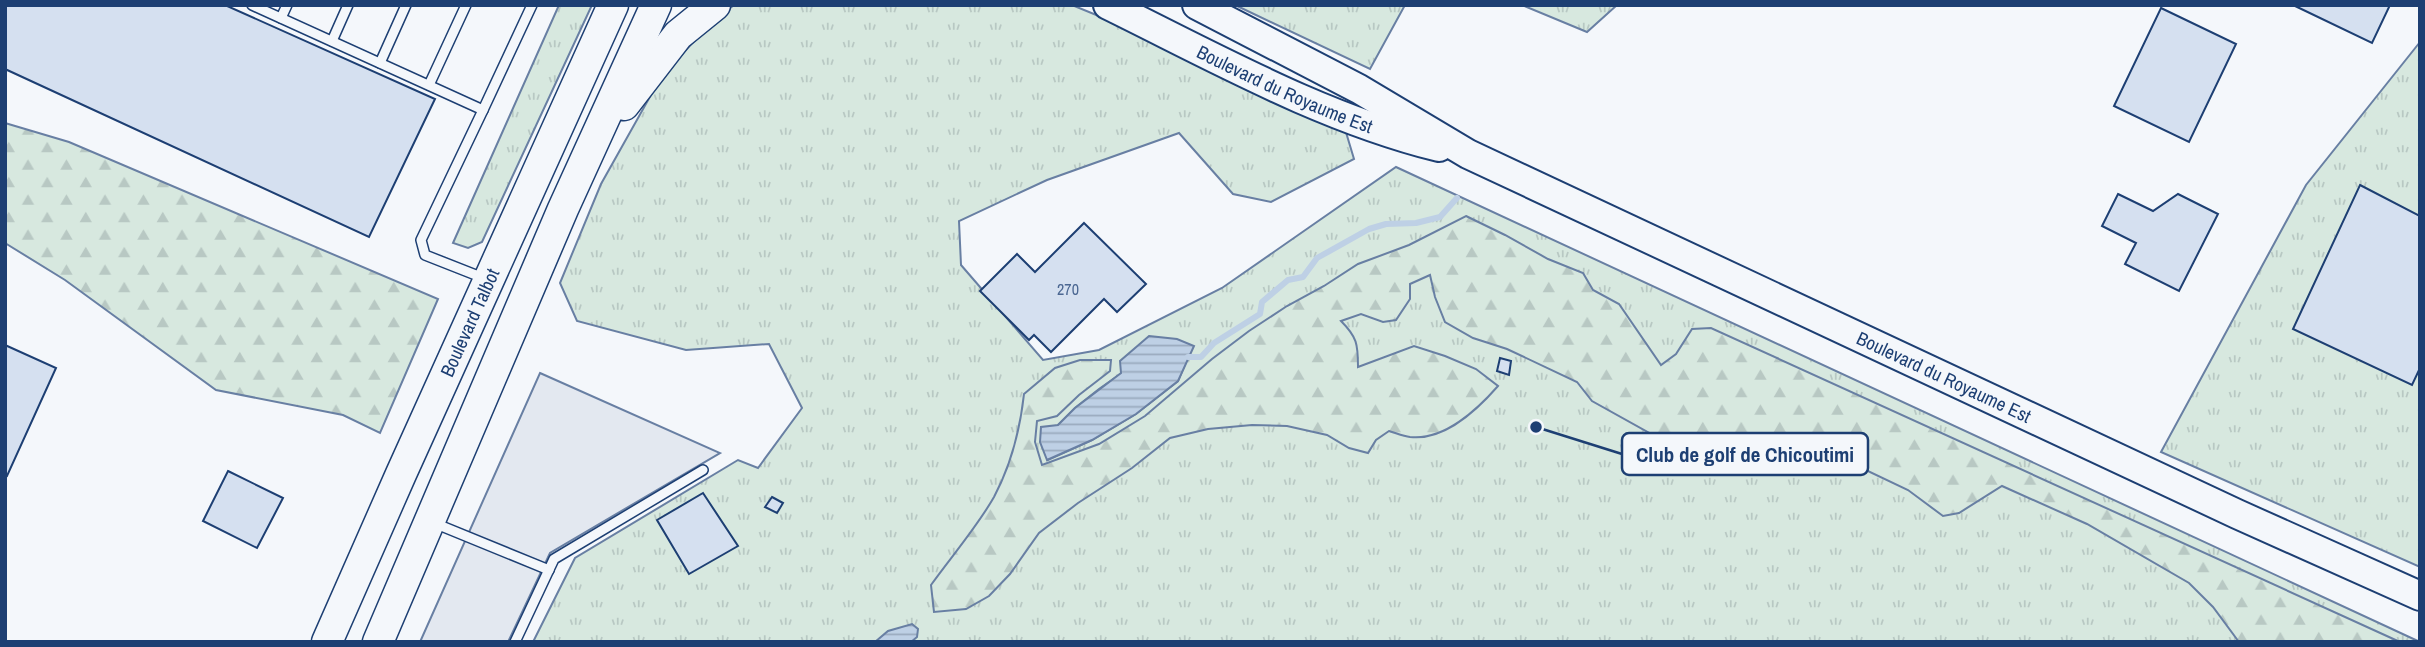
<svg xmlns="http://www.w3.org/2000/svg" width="2425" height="647" font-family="'Archivo Narrow',sans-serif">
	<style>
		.grass { fill: url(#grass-tufts); stroke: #687fa3; stroke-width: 2; fill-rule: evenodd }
		.forest { fill: url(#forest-firs); stroke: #687fa3; stroke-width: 2 }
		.parking { fill: #e3e8f0; stroke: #687fa3; stroke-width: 2 }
		.water { fill: url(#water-rules); stroke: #687fa3; stroke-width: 2 }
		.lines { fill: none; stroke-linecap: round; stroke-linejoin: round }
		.stream { stroke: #bed0e5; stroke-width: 6 }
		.building { fill: #d5e0f0; stroke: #1d3f73; stroke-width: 2 }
		.service-casing { stroke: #1d3f73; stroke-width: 12 }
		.primary-casing { stroke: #1d3f73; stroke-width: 32 }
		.trunk-casing { stroke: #1d3f73; stroke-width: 33 }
		.service { stroke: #f4f7fb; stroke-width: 9 }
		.primary { stroke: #f4f7fb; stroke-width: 28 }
		.trunk { stroke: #f4f7fb; stroke-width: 30 }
		.labels { text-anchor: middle; stroke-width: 5; stroke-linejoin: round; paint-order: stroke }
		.number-label { font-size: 16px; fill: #4b6792 }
		.street-label { font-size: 19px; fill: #1d3f73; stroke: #f4f7fb }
		.leader { fill: none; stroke: #1d3f73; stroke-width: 2.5 }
		.callout-dot { fill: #1d3f73; stroke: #f4f7fb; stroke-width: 2.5 }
		.callout { fill: #f4f7fb; stroke: #1d3f73; stroke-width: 2.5 }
		.callout-label { font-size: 21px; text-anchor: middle; font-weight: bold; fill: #1d3f73 }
	</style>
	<defs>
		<pattern id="grass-tufts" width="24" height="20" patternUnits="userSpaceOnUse" patternTransform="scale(1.75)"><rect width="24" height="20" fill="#d7e8df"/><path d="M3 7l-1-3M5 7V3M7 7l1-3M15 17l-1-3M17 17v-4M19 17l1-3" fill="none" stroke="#b8c8c3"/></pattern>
		<pattern id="forest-firs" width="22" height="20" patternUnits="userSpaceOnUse" patternTransform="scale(1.75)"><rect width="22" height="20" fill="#d7e8df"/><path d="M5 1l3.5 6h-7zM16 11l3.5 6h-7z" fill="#b8c8c3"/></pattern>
		<pattern id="water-rules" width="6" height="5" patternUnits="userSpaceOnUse" patternTransform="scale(1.75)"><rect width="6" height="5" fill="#bed0e5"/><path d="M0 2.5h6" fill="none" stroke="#9aaabe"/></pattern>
	</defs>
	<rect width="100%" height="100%" fill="#f4f7fb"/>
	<g class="grass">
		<polygon points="559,5 592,5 482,242 468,248 453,243"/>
		<path d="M734,5H1072L1128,28L1345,129L1354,159L1271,202L1233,194L1179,133L1047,180L959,221L961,265L1043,360L1099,350L1222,288L1396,167L2420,642H533L575,558L738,460L758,468L802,408L769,344L686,350L577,321L560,283L601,184L661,77L708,26ZM1188,357L1178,381L1136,414L1092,440L1048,460L1058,425L1075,408L1099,389L1122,373Z"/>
		<polygon points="1235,5 1405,5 1370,69"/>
		<polygon points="1522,5 1617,5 1587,32"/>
		<polygon points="2420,42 2420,567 2161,452 2306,185"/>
	</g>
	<g class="forest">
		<polygon points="5,123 69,142 438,299 380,433 343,415 216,390 65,280 5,243"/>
		<path d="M1466,216L1505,235L1548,259L1583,273L1593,290L1619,304L1661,365L1676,354L1692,329L1711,328L2400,642H2239L2213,607L2189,583L2087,524L2002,486L1959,513L1943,516L1908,490L1849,462L1808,451L1777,458L1749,472L1725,470L1673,446L1592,401L1577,382L1507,349L1473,338L1445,322L1435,297L1430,275L1410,284V299L1396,320L1383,322L1361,314L1341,321C1357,337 1358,344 1358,367L1414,346L1445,356L1476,369L1498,386C1478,409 1444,441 1410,437C1403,436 1396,433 1389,431L1376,440L1368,453L1349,448L1327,435L1287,426L1252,425L1208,429L1170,438L1132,468L1078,503L1039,533L1010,574L989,596L966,609L934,612L931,585C951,557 977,527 994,497C1011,465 1020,430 1024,394L1055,368L1080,360H1111L1110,371L1079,395L1057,416L1037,421L1035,442L1042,465L1099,444L1145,416L1212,359L1249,331L1287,306L1324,286L1358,264L1409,245Z"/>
	</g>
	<polygon class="parking" points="540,373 720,453 550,553 508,642 420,642"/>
	<g class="water">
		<polygon points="1149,336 1177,339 1194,346 1178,381 1136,414 1092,440 1047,460 1040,442 1041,427 1058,425 1075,408 1121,373 1120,361"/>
		<polygon points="912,624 918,629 917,637 911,642 875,642 888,631"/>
	</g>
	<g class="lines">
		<polyline class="stream" points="1188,357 1201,357 1214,343 1260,314 1262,302 1288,280 1303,277 1317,258 1369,229 1386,224 1416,223 1440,217 1457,198"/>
	</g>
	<g class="building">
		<polygon points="5,5 225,5 435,99 369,237 5,69"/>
		<polygon points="2293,5 2390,5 2372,43"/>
		<polygon points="2161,8 2236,44 2189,142 2114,106"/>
		<polygon points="2360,185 2420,216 2420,368 2412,385 2293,329"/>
		<polygon points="2118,194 2153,211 2178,194 2218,214 2179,291 2125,264 2136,243 2102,226"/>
		<polygon points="1084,223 1146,284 1117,312 1104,299 1051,352 1034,335 1029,340 980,291 1017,254 1035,272"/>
		<polygon points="5,345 56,368 7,476 5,475"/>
		<polygon points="1500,358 1511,361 1509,375 1497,371"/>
		<polygon points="228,471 283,498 257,548 203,521"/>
		<polygon points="703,493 738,546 689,574 657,520"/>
		<polygon points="772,497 783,503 777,513 765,507"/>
	</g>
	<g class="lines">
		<defs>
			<g id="service">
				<polyline points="252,5 483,110 421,240 425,255 486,279"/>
				<polyline points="281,18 287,5"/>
				<polyline points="332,41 348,5"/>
				<polyline points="380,63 406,5"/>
				<polyline points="429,85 466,5"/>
				<polyline points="483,110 532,5"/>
				<polyline points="434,523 549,570"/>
				<polyline points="515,642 554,559 703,470"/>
			</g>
			<g id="primary">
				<path id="s1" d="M1108,5C1216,58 1322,118 1439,147"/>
				<path id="s2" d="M1197,5L1359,89L1468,154L2237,514L2420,596"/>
			</g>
			<g id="trunk">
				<polyline points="624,105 678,35 715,5"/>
				<path id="s3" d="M327,642L401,474L613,5"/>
				<polyline points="378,642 563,209 656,5"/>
			</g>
		</defs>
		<use href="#service" class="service-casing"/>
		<use href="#primary" class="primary-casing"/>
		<use href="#trunk" class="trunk-casing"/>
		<use href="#service" class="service"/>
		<use href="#primary" class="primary"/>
		<use href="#trunk" class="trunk"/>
	</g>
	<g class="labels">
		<g class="number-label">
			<text x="1068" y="295">270</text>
		</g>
		<g class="street-label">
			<text dy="7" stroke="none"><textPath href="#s1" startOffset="196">Boulevard du Royaume Est</textPath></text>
			<text dy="7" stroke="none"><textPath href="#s3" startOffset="350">Boulevard Talbot</textPath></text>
			<text dy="7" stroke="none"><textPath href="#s2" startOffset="835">Boulevard du Royaume Est</textPath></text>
		</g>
	</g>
	<path class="leader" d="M1536 427L1622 454"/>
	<circle class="callout-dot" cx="1536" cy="427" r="7"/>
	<rect class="callout" x="1622" y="433" width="246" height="42" rx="7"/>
	<g class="callout-label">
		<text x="1745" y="462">Club de golf de Chicoutimi</text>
	</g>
	<rect width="2425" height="647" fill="none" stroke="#1d3f73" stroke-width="14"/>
</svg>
